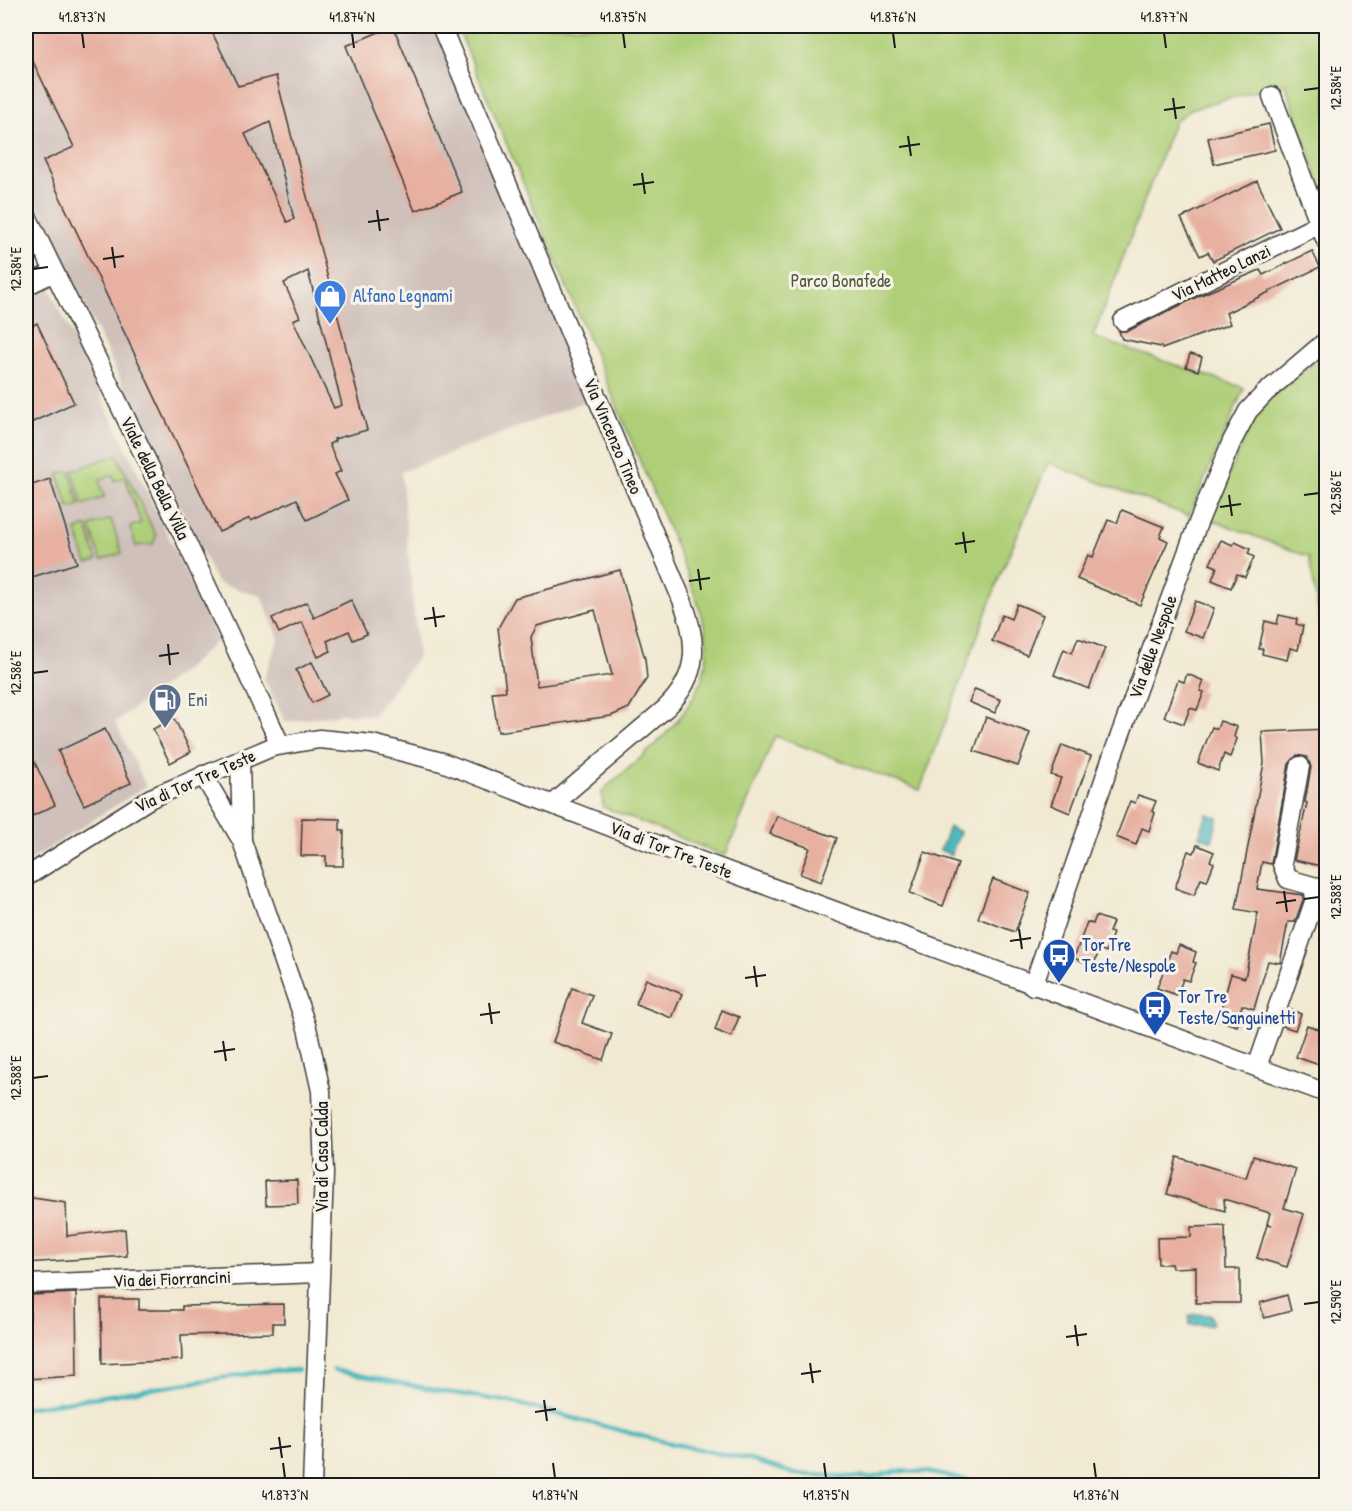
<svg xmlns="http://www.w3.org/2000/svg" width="1352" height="1511" font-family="'Patrick Hand',sans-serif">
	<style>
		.industrial { fill: #cfc0ba }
		.green { fill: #aecf77; stroke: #65764a; stroke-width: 1.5 }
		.water { fill: #45b5bb; stroke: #30686c; stroke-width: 1.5 }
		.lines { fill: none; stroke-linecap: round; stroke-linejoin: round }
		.stream { stroke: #45b5bb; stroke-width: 4.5 }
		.building { fill: #e7b0a1; fill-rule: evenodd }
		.minor-casing { stroke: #3c3b37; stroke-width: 21 }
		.minor { stroke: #fff; stroke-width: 18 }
		.ticks { fill: none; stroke: #1c1c1c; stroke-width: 2 }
		.labels { text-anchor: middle; stroke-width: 6; stroke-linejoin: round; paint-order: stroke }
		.street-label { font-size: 18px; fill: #1c1c1c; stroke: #f7f3e8 }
		.park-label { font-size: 18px; fill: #4f5b3c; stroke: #f7f3e8 }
		.shop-label { font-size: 18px; fill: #366cbe; stroke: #f7f3e8; text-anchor: start }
		.service-label { font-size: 18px; fill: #4e5e75; stroke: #f7f3e8; text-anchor: start }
		.transit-label { font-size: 18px; fill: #164399; stroke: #f7f3e8; text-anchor: start }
		.neatline { fill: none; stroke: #1c1c1c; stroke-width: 2 }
		.ticks-label { font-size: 15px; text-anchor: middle; fill: #1c1c1c }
	</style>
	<rect width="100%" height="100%" fill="#f7f3e8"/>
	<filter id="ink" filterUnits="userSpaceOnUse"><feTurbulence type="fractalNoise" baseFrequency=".0167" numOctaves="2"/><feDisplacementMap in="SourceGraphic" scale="12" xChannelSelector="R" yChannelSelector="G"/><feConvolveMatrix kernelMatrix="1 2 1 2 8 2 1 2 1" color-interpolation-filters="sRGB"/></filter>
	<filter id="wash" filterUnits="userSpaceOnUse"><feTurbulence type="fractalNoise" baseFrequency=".008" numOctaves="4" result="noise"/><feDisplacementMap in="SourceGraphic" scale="24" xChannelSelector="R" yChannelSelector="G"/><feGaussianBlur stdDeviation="1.35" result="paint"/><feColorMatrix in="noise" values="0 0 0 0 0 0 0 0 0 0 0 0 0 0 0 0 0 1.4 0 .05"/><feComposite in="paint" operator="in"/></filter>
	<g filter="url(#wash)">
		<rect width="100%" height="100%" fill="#f1e9d2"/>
		<g class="industrial">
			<polygon points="26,26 441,26 596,397 401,472 418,657 373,715 341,714 285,722 264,678 279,638 261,596 217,583 26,182"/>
			<polygon points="26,234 39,263 26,270"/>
			<polygon points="48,285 218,640 186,669 115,722 146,786 26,863 26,296"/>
		</g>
		<g class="green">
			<path d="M457,26H1326V205L1285,83L1191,109L1174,122L1093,337L1244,388L1189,516L1048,463L999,578L920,790L775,736L725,856L603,807L602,791C648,751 720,700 705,630C702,611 693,592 687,573Z"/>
			<polygon points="1326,354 1326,653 1309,557 1210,519 1250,426 1274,394"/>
			<polygon points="117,455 156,536 153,544 136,546 130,527 141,523 125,477 115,481 113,475 99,480 104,497 83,505 72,471"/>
			<polygon points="69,471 80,505 69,508 58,474"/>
			<polygon points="111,519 122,553 101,560 90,526"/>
			<polygon points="87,526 97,560 87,563 76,530"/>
		</g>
		<g class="water">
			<polygon points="1207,814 1218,818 1212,841 1199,836"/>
			<polygon points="949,827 960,832 951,855 940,850"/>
			<polygon points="1194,1314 1211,1315 1213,1323 1210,1325 1190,1325 1189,1316"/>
		</g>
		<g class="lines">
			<g class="stream">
				<polyline points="334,1370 440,1391 511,1402 665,1442 754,1461 795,1474 870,1478 896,1471 926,1472 997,1486"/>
				<polyline points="26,1408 267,1371 298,1370"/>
			</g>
		</g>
		<g id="blocks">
			<g class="building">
				<path d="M26,26H209L238,86L276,76L367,430L334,439L335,441L329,444L341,471L335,474L348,500L307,520L297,499L251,521L250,518L219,532L43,161L74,147L26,47ZM270,122L294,219L287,222L245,134ZM308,271L342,405L334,408L293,320L300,317L284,283Z"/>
				<polygon points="393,26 462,192 415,211 346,46"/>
				<polygon points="1269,124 1275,150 1214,164 1208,138"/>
				<polygon points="1257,181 1280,228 1213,261 1208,252 1200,256 1181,218"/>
				<polygon points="1312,251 1320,267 1226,313 1230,324 1162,349 1161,347 1122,339 1119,331 1128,331 1201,295 1260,270 1263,275"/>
				<polygon points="37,323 74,403 26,425 26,329"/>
				<polygon points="1190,354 1202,357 1198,371 1186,367"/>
				<polygon points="50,479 77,563 26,579 26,487"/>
				<polygon points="1122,510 1164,527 1160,537 1168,541 1140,605 1077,579 1088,555 1093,557 1108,520 1117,523"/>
				<polygon points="1221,540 1233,545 1235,542 1250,549 1248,554 1254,557 1245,577 1237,574 1231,588 1212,580 1217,567 1210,564"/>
				<path d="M620,570L645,659L647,678L629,708L611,716L498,732L492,692L506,691L498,628L515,598ZM595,610L612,675L537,686L531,637L537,626Z"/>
				<polygon points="351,600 367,634 353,640 349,631 327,641 331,651 318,657 302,622 279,633 272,618 307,602 314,618"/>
				<polygon points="1195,601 1214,608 1203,638 1184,631"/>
				<polygon points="1017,604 1043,615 1027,655 992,641 1002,615 1011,619"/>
				<polygon points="1279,615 1297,619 1296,624 1303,626 1298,650 1290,648 1287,660 1262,654 1263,649 1259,649 1265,621 1277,624"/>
				<polygon points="1078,638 1105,648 1089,689 1054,675 1064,649 1072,653"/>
				<polygon points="312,662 328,695 312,703 296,670"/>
				<polygon points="1187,674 1204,681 1200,691 1204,692 1197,710 1190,708 1184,724 1164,717 1178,680 1184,682"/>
				<polygon points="975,689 1001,700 995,713 969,702"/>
				<polygon points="986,717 1030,733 1018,766 974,751"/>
				<polygon points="174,718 191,752 170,763 153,729"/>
				<polygon points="1220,721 1237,727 1234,737 1237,739 1230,757 1224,754 1218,771 1198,763 1212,727 1217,729"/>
				<polygon points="105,729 131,783 84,805 58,751"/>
				<polygon points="1326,729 1326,841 1321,866 1294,860 1307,803 1305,802 1311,767 1307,757 1297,755 1289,764 1271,864 1262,862 1257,889 1303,895 1303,900 1295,922 1288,922 1280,963 1268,961 1254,1009 1242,1005 1237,1026 1218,1020 1231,974 1245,978 1258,913 1236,909 1264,763 1262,732"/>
				<polygon points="26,744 55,805 26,819"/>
				<polygon points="1062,745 1091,756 1070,813 1051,805 1061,778 1051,775"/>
				<polygon points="1138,795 1156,801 1152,811 1155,813 1149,831 1142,828 1136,845 1116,837 1130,801 1135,803"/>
				<polygon points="777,816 837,838 821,882 800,874 810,848 770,834"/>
				<polygon points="302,818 340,819 340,830 344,830 343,866 326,866 326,856 301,856"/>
				<polygon points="1197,845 1214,852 1210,861 1214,863 1207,881 1201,879 1194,895 1175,888 1188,851 1194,853"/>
				<polygon points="925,852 958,864 943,906 910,893"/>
				<polygon points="993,879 1030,893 1015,932 978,918"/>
				<polygon points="1096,916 1113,922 1109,932 1113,933 1106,952 1100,949 1093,966 1074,958 1087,922 1093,924"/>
				<polygon points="1179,945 1196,952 1193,962 1196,963 1189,981 1183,979 1177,995 1157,988 1171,951 1176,953"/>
				<polygon points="646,979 682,994 672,1018 636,1004"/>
				<polygon points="572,988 592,995 582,1023 612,1034 603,1060 553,1042"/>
				<polygon points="1289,1009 1301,1014 1295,1030 1283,1026"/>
				<polygon points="722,1010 739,1017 731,1037 715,1030"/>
				<polygon points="1307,1025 1326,1032 1326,1043 1319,1065 1296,1057"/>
				<polygon points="1253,1156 1296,1169 1284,1208 1304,1214 1287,1267 1257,1258 1267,1225 1272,1225 1267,1224 1270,1213 1224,1199 1225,1211 1167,1194 1177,1157 1246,1178"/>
				<polygon points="297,1180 298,1204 266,1205 265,1181"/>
				<polygon points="26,1197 66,1203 67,1236 125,1229 127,1256 26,1263"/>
				<polygon points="1225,1226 1226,1269 1240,1269 1240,1303 1196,1303 1196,1267 1172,1268 1171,1264 1158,1264 1157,1238 1191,1237 1191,1227"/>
				<polygon points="76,1293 77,1376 26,1379 26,1319 30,1319 30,1295"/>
				<polygon points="1287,1295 1291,1311 1264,1318 1260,1303"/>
				<polygon points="101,1299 139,1299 139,1310 182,1310 182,1306 284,1304 284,1323 273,1323 273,1333 181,1335 182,1360 102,1364"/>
			</g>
		</g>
	</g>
	<g filter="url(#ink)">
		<use href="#blocks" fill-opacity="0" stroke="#3c3b37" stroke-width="1.5"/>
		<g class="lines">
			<defs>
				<g id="minor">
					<path d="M441,26L682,600C698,642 700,675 666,708L553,804"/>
					<polyline points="1272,96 1326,241"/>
					<polyline points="26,214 186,541 280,744"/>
					<polyline points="26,286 54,272"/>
					<polyline points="1123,321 1320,224"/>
					<polyline points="240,760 242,840"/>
					<polyline points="203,775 242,841 307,1028 321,1091 324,1174 312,1486"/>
					<polyline points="26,877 151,798 272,747 319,739 372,744 442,762 676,852 1326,1093"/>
					<polyline points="1033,986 1111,760 1198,523 1232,441 1248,411 1265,393 1326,341"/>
					<polyline points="1257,1067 1315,899 1313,886 1288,879 1282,864 1300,766"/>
					<polyline points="26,1284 319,1273"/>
				</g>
			</defs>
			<use href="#minor" class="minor-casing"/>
			<use href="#minor" class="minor"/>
		</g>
	</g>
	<path class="ticks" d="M82,33L84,48M352,33L354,48M623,33L625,48M893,33L895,48M1164,33L1166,48M1304,90L1319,88M1173,98L1176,119M1164,110L1185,107M908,136L911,156M899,147L920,144M642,173L645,194M633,185L654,182M377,210L380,231M368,222L389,219M112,247L115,268M103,259L124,256M33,269L48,267M1229,495L1232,516M1304,495L1319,493M1220,507L1241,504M963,532L966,553M955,544L975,541M698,569L701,590M689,581L710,578M433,607L436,627M424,619L445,616M168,644L170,665M159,656L179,653M33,673L48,671M1284,891L1287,912M1304,899L1319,897M1276,903L1296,900M1019,929L1022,949M1010,941L1031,938M754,966L757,987M745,978L766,975M489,1003L492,1024M480,1015L500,1012M223,1041L226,1061M214,1052L235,1049M33,1078L48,1076M1304,1304L1319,1302M1075,1325L1078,1346M1066,1337L1087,1334M810,1363L813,1383M801,1374L821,1371M544,1400L547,1421M535,1412L556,1409M279,1437L282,1458M270,1449L291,1446M283,1463L285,1478M553,1463L555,1478M824,1463L826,1478M1094,1463L1096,1478"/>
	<defs>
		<symbol id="shop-pin" viewBox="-11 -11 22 30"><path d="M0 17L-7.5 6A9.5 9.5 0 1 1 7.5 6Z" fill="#3f7fe0" stroke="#f7f3e8"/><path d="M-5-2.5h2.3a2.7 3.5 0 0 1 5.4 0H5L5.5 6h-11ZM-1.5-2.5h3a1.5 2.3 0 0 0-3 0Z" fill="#fff"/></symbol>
		<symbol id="fuel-pin" viewBox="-11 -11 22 30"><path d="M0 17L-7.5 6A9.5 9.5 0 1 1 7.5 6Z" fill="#5c6f8a" stroke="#f7f3e8"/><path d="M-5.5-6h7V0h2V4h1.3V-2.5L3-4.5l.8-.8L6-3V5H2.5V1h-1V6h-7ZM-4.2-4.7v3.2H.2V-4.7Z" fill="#fff"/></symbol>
		<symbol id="bus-pin" viewBox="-11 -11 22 30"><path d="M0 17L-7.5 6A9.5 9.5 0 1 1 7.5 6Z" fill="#1a4fb4" stroke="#f7f3e8"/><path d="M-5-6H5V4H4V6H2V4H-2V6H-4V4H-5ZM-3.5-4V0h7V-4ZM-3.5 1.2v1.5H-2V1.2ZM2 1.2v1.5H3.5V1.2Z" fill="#fff"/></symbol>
	</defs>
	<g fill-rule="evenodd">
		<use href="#shop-pin" x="311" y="277" width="38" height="52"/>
		<use href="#fuel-pin" x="146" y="681" width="38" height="52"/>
		<use href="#bus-pin" x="1040" y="936" width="38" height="52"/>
		<use href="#bus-pin" x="1136" y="988" width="38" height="52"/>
	</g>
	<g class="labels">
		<g class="street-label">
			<text transform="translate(1221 273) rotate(-26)" y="6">Via Matteo Lanzi</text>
			<text transform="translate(613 436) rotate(67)" y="6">Via Vincenzo Tineo</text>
			<text transform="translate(155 478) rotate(64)" y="6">Viale della Bella Villa</text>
			<text transform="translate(1153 647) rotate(-70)" y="6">Via delle Nespole</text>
			<text transform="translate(195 781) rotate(-24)" y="6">Via di Tor Tre Teste</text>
			<text transform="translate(671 850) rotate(21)" y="6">Via di Tor Tre Teste</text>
			<text transform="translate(322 1157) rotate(-90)" y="6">Via di Casa Calda</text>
			<text transform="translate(172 1279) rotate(-2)" y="6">Via dei Fiorrancini</text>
		</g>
		<g class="park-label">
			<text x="841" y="287">Parco Bonafede</text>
		</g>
		<g class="shop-label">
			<text x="353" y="302">Alfano Legnami</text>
		</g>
		<g class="service-label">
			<text x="188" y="706">Eni</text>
		</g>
		<g class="transit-label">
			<text x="1082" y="951">Tor Tre<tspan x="1082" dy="21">Teste/Nespole</tspan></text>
			<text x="1178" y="1003">Tor Tre<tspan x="1178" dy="21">Teste/Sanguinetti</tspan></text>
		</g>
	</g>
	<rect width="1352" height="1511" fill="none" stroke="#f7f3e8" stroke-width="66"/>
	<rect x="33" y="33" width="1286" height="1445" class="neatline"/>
	<g class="ticks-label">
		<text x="82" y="22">41.873°N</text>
		<text x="352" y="22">41.874°N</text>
		<text x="623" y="22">41.875°N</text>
		<text x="893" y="22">41.876°N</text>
		<text x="1164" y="22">41.877°N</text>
		<text transform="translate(1336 88) rotate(-90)" y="5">12.584°E</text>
		<text transform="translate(16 269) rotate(-90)" y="5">12.584°E</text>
		<text transform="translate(1336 493) rotate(-90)" y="5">12.586°E</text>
		<text transform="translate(16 673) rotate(-90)" y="5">12.586°E</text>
		<text transform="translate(1336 897) rotate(-90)" y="5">12.588°E</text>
		<text transform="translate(16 1078) rotate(-90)" y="5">12.588°E</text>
		<text transform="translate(1336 1302) rotate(-90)" y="5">12.590°E</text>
		<text x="285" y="1500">41.873°N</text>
		<text x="555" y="1500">41.874°N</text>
		<text x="826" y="1500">41.875°N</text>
		<text x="1096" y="1500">41.876°N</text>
	</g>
</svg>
